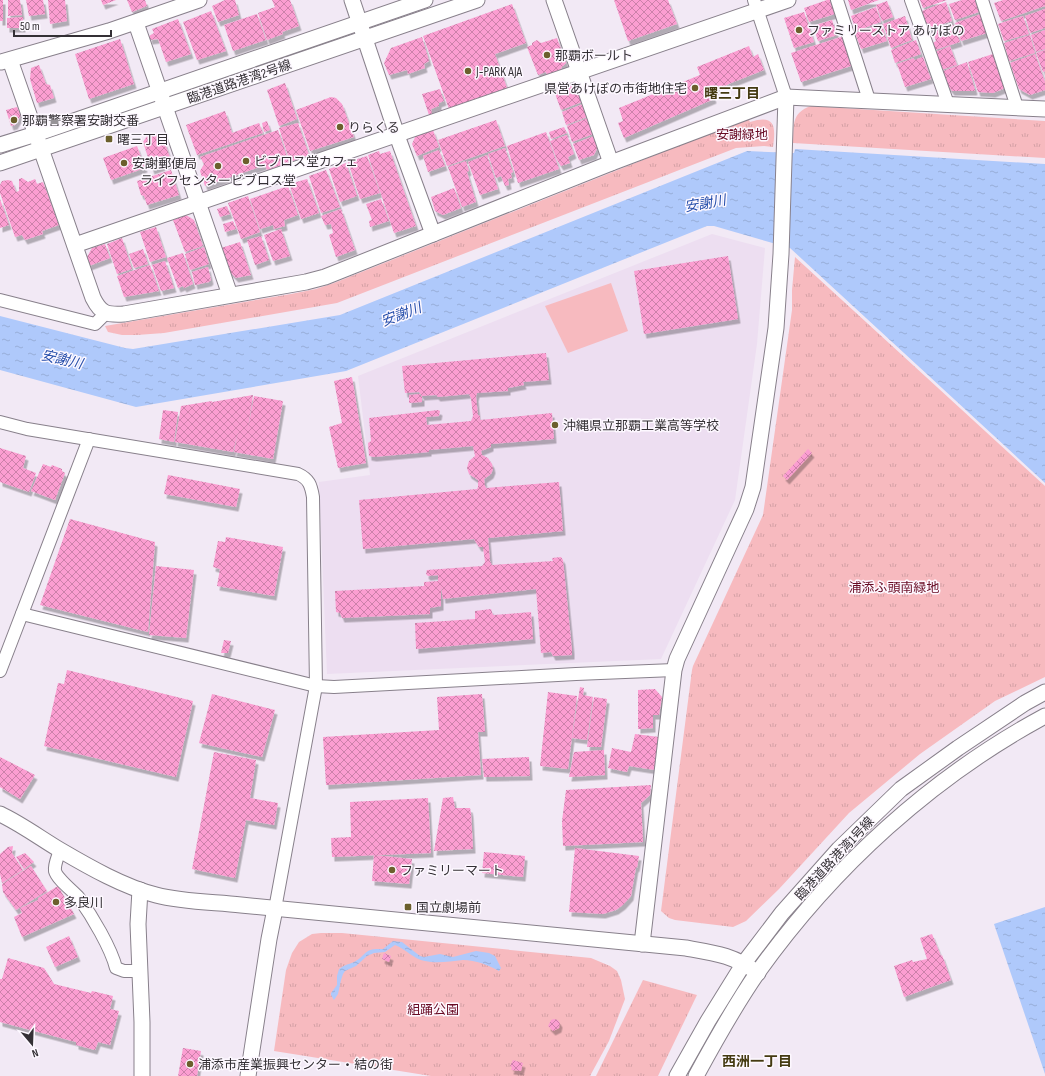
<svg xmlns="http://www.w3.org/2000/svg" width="1045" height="1076" font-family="'Sofia Sans Condensed','Noto Sans JP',sans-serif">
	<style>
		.built { fill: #eddef1 }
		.grass { fill: #f7babf }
		.park { fill: url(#park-tufts) }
		.water { fill: url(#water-ripples) }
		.building { fill: url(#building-cross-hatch); filter: url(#shadow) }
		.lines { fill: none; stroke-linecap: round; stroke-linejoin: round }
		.minor-casing { stroke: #88808b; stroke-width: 14 }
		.tertiary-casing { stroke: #88808b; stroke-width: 17 }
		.minor { stroke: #fff; stroke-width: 12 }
		.tertiary { stroke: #fff; stroke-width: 15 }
		.poi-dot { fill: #6b5f2c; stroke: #fdf8ff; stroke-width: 1.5 }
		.labels { text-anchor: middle; stroke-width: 3; stroke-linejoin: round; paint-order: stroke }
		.poi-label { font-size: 13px; fill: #343035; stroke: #fdf8ff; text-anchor: start }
		.street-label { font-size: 13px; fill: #343035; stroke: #fdf8ff }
		.park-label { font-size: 13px; fill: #680a23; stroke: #fdf8ff }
		.neighbourhood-label { font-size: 14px; font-weight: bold; fill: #443a11; stroke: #fdf8ff }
		.water-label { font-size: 14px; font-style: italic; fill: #254eab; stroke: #fdf8ff }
	</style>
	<defs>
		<pattern id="park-tufts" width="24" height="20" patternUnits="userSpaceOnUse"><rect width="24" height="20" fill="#f7babf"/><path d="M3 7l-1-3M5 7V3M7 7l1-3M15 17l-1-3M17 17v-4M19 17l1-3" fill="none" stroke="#d4a0a5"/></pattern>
		<pattern id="water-ripples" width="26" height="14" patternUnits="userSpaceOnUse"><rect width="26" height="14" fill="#afc9fb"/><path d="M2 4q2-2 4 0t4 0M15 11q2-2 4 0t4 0" fill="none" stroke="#97add8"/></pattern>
		<pattern id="building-cross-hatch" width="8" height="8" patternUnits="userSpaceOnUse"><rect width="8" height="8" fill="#fb9ed1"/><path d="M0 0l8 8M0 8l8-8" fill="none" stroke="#cc81aa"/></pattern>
		<filter id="shadow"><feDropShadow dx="2.5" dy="4.5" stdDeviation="0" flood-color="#0004"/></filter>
	</defs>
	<rect width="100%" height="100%" fill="#f2e9f5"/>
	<polygon class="built" points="712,234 765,248 757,344 735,500 661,659 327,674 319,482 370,475 358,376"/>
	<polygon class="grass" points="611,283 628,331 568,353 545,306"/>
	<g class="park">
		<path d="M811,106L1045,121V158L793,143C794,125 791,113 811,106Z"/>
		<path d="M748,118L750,122C775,114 776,126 773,147L764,146L736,148L337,303L164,333L137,335H122L108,332L105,326L291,294L316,289L334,283Z"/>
		<polygon points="795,257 1045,486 1045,677 995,701 920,754 849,813 779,889 746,921 733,927 675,920 669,918 661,911 692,670 693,666 763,515 792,310 792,290"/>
		<polygon points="321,933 342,933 591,958 610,966 617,971 621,980 625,999 609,1041 590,1076 431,1076 274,1051 286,970 292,953 299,942 312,934"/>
		<polygon points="643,980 697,995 658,1076 596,1076"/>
	</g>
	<g class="water">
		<polygon points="795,149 1045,164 1045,483 790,248 714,226 707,226 346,371 136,407 0,370 0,316 125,348 133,349 340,315 747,151 794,153"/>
		<polygon points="1045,907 1045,1074 994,924"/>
		<path d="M393,941L402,942L420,956L424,957L440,954L453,957L476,951L489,953L495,956L501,968L499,971C488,965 476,960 463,960C450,961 438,964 425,961C413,959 406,949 395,945L385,952L374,953L367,956L356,966L345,971L343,974L341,980L338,994L334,1000L331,995V993L337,985V976L339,969C344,965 349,964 354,962C368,954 363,948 383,949Z"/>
	</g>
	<g class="building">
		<rect x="0" y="0" width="3" height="21"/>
		<polygon points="8,0 20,0 22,15 8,16"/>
		<polygon points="26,0 43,0 45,14 29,16"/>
		<polygon points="48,0 65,0 67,21 50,24"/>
		<polygon points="101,0 116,0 103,5"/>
		<polygon points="127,0 145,0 147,6 132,12"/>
		<polygon points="225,0 235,0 239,15 218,22 212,6"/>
		<polygon points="272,0 290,0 299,26 282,32 283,34 267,40 258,13 275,7"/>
		<polygon points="614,0 668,0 677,24 628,41"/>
		<polygon points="827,0 830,0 835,14 809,22 804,8"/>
		<polygon points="848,0 879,0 851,10"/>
		<polygon points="920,0 947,0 923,8"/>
		<polygon points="962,0 975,0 979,12 955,20 949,4"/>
		<polygon points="1003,0 1045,0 1045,6 1001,21 994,3"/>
		<polygon points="887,1 893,17 882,21 876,5"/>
		<polygon points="946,2 952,21 928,29 922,11"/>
		<polygon points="512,4 526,43 495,54 507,88 449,109 423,36"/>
		<polygon points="876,7 881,22 856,31 851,16"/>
		<polygon points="1045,9 1045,28 1030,33 1025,16"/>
		<polygon points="211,11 226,51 197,60 183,22"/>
		<polygon points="804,12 814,42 794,48 784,18"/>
		<polygon points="257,14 266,40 233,51 224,25"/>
		<polygon points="981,14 987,33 961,41 955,23"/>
		<polygon points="905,16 912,40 891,48 883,24"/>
		<polygon points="1023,16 1029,34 1004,41 998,24"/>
		<polygon points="23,17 23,28 7,28 7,18"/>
		<polygon points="178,19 191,54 166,62 158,39 150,40 149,36 154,33 152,29"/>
		<polygon points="832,20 837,35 818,41 813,26"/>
		<polygon points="881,24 887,41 861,49 855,33"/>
		<polygon points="954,25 960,42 935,50 933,43 936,41 933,32"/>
		<polygon points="1045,30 1045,49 1036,52 1031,35"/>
		<polygon points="1030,35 1035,53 1009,61 1004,43"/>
		<polygon points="844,36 854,65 801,82 791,53"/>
		<polygon points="422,37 429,61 424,64 425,68 408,74 407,70 389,75 384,63 391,48"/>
		<polygon points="557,38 566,63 561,68 562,70 547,75 546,72 538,75 527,47 532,45 532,43 537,40 541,43"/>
		<polygon points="120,39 134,84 89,99 75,54"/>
		<polygon points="916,40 921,54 895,63 891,50"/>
		<polygon points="749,46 753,57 758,54 764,70 731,83 712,92 714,99 624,138 618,123 623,121 619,108 700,75 697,67"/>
		<polygon points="950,46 957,65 941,70 935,52"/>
		<polygon points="1045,50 1045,71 1043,72 1036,53"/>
		<polygon points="993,54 1005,86 1003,89 993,93 978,92 968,62"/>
		<polygon points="1035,54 1045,82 1045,90 1030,95 1019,89 1010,63"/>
		<polygon points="923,57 931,79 905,87 897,64 914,58 914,60"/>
		<polygon points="967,62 975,90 974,91 952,91 947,85 941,72"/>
		<polygon points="39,65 46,84 50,85 54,98 37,103 30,79 31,68"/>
		<polygon points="285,83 297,119 279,126 267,90"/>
		<polygon points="571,85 577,87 582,102 561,110 554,91"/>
		<polygon points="440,89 444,101 439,103 439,106 431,109 432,114 429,115 422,94"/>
		<polygon points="331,97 336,98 342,104 354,137 310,151 296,110"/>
		<polygon points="583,104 587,117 566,125 562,112"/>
		<polygon points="17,107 21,115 15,125 11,126 6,110"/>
		<polygon points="225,111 232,133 259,123 263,133 197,155 186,125"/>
		<polygon points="588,118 593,134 572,142 567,126"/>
		<polygon points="496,120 505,146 447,166 438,140"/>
		<polygon points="267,121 270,130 264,132 262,123"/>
		<polygon points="298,123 309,155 290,162 279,128"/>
		<polygon points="564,127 567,133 551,139 549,132"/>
		<polygon points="278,130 289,163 267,170 265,165 205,186 200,171 204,164 200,157"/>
		<polygon points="433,130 439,147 417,156 412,144 416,135"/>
		<polygon points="546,132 559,169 518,183 507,146"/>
		<polygon points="152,133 162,135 172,163 152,170 143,142 147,136"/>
		<polygon points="567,135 574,154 568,157 570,163 561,166 557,160 550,141"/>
		<polygon points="594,136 598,146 594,155 579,160 573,144"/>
		<polygon points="137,146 145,168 111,180 103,158"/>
		<polygon points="505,148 513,172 511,173 512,178 508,179 509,185 505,186 501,176 496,178 488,154"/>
		<polygon points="439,150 445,166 428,172 423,156"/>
		<polygon points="379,151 380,154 390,151 416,226 394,233 368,155"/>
		<polygon points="487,155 498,189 480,195 468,162"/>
		<polygon points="367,156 380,193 360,199 348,162"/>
		<polygon points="466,161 469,171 467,172 476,202 462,207 448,167"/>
		<polygon points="346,163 357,196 340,202 329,169"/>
		<polygon points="171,170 179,195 147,205 144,196 141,195 137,181"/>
		<polygon points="326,170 340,207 321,213 309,176"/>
		<polygon points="22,178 28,182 35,179 37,184 43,182 59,225 42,231 43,234 25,240 22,235 15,237 0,193 0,185 2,181 8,180 12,181 16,192 19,191 19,179"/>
		<polygon points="307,179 319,213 301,219 289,184"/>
		<polygon points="288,186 298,215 284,220 285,226 274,229 273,225 260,229 250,199"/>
		<polygon points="454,188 461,208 443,215 435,211 431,197"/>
		<polygon points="248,196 260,232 241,239 228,203"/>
		<polygon points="0,199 9,225 0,228"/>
		<polygon points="381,199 389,221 370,227 369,221 372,220 366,204"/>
		<polygon points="227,206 230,214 220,217 217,209"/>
		<polygon points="341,209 355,250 336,257 329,235 333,233 331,224 325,225 321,216"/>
		<polygon points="186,215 194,220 203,246 185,252 173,220"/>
		<polygon points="233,221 236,229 225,232 223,224"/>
		<polygon points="156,227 166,257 150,262 140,232"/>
		<polygon points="281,229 290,256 273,261 264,235"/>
		<polygon points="261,236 269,260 255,265 247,240"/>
		<polygon points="122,238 132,269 117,274 107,244"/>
		<polygon points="240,242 251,275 236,278 229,271 221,248"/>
		<polygon points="105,244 110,258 89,266 87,257 92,248"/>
		<polygon points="204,247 209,264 190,270 185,254"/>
		<polygon points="143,249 148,264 134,268 129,254"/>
		<polygon points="183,253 193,284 184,288 183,286 178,288 167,258"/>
		<polygon points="728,256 738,319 644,334 634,271"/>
		<polygon points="165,261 174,288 161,291 152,265"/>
		<polygon points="150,265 159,291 124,297 117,276"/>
		<polygon points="208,267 211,280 209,282 195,285 192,272"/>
		<polygon points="546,353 549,380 523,382 524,385 508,388 508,391 477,393 476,397 478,415 480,416 480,420 552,413 554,439 491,444 491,447 481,451 482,455 488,458 492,464 493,469 491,474 484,479 485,486 486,488 559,482 563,531 488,538 490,561 492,565 553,561 552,558 561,557 563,560 572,650 572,655 553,656 551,652 541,653 536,589 443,599 441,587 441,606 430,608 430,614 342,618 340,613 336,612 335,591 424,586 424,582 438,581 438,575 428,576 426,574 427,570 482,566 485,562 483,547 479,547 474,539 363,549 359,500 477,489 478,487 478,480 469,474 467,468 469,461 475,456 473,446 429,450 429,452 374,457 369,456 368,443 371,441 369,418 438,410 440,411 439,416 426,417 427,425 471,421 473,416 471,398 469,394 438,397 436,395 422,396 419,392 405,393 402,366"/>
		<polygon points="352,377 366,463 338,468 329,427 342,423 334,381"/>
		<polygon points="420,394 420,396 418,396 422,396 422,402 409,403 409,395"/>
		<polygon points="253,395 248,429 254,396 283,401 273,459 234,452 238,432 233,452 175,442 181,406 212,401 209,420 212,402"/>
		<polygon points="163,410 178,412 174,442 159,439"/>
		<polygon points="0,448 26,456 23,468 36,473 29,492 0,482"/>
		<polygon points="808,449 812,453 787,480 783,476"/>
		<polygon points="43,464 51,467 52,465 62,469 62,471 65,473 55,500 31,491"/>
		<polygon points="168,475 240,489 236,507 164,494"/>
		<polygon points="70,519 155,542 148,632 40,605"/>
		<polygon points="226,537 283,547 274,596 217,586 220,569 213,567 218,541 225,542"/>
		<polygon points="156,566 194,570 186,638 149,635"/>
		<polygon points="491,609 493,615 531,612 533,639 416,649 415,623 475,619 475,611"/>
		<polygon points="224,640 231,641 228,653 221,653"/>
		<polygon points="67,670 193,701 176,777 44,746 58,683 64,684"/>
		<polygon points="580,687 584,688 583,695 593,697 587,740 572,738"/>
		<polygon points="655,689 662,697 659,715 653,715 653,728 638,729 638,690"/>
		<polygon points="548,692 577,696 568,769 540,766"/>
		<polygon points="212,694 275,710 262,757 199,743"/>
		<polygon points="482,694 485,732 478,732 481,775 326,785 323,737 439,730 437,697"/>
		<polygon points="594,697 607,699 601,747 587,747"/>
		<polygon points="635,734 659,737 655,770 629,766 627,772 608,768 612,748 631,752"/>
		<polygon points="604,750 605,775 569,777 574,752"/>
		<polygon points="214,752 256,760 250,798 278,803 274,825 246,820 235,878 192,869"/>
		<polygon points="0,757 35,775 20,799 0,787"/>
		<polygon points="529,757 530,776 484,777 482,759"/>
		<polygon points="651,785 650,795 641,803 643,842 563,846 562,821 566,790"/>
		<polygon points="453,797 455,808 470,808 471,813 473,849 434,851 443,798"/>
		<polygon points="428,798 431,853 332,857 331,838 351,837 350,802"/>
		<polygon points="13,846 12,853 23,870 2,883 0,874 0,854 8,847"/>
		<polygon points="575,848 639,856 637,868 636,867 631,896 623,905 616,910 603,914 569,912"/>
		<polygon points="484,852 525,856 523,877 482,873"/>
		<polygon points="25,853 34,862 24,869 16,857"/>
		<polygon points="374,855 412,859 409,884 372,881"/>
		<polygon points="31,866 47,891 16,910 3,892 2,884"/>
		<polygon points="58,886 74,914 22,937 14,917 22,913 20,908 38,900 38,898"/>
		<polygon points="932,934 941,956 942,955 951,980 904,997 894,966 912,960 913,962 927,959 920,938"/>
		<polygon points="69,936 78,957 55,967 46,947"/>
		<polygon points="384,953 391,956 389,962 382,959"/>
		<polygon points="8,958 44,968 54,984 91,993 92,991 113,996 110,1009 119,1011 110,1045 98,1042 95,1050 76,1045 76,1042 0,1022 0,979 2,979"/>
		<polygon points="554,1019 558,1020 560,1023 559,1028 553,1031 548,1026 551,1020"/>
		<polygon points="183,1048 201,1051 197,1076 178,1076"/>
		<polygon points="513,1060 523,1063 521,1071 511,1070 512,1067 510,1066"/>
	</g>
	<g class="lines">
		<defs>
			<g id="minor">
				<polyline points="754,0 786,97"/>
				<polyline points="837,0 869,100"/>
				<polyline points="911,0 948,104"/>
				<polyline points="982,0 1017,107"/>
				<polyline points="0,300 95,324 106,313"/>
				<path d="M0,422L27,429L298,474C309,479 311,485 313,497L316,686L275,909"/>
				<polyline points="22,614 316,686 334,687 576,674 674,670"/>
				<polyline points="0,671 89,439"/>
				<path d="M60,850C58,857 54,864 55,871C57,879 73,891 79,898C92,916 111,948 116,968L124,971H139"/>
			</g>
			<g id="tertiary">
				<polyline points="352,0 399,141 433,234"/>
				<polyline points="554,0 611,163"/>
				<polyline points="136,23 230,295"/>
				<path d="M10,60L93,298C101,314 107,315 124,314L306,282L325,277L611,163L786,97L1045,109"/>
				<polyline points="1,62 109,31 199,0"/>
				<polyline points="0,145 36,134 425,0"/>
				<polyline points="0,163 477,0"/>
				<polyline points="75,245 788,0"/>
				<path d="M0,814C21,824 40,838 60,850C89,867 124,887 156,895C183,902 213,902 241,905L686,948C715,953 733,955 758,973"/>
				<polyline points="140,890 138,924 142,1022 142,1076"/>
				<polyline points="642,944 674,670 677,659 746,509 753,487 776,328 781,254 786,97"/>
				<polyline points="248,1076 269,939 275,909"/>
				<polyline points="677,1076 708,1021 744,963 782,913 839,849 901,789 958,748 1025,703 1045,692"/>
				<path d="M696,1076C715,1041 735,1005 758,972C833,867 932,777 1045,716"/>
			</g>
		</defs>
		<use href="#minor" class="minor-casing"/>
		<use href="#tertiary" class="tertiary-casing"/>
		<use href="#minor" class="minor"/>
		<use href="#tertiary" class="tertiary"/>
	</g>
	<g class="poi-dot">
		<circle cx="799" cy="30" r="4"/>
		<circle cx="547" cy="55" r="4"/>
		<circle cx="468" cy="71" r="4"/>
		<circle cx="695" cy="88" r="4"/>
		<circle cx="14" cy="120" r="4"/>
		<circle cx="340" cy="127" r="4"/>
		<rect x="105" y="135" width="8" height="8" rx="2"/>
		<circle cx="246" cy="161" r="4"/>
		<circle cx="124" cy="163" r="4"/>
		<circle cx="218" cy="166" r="4"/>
		<circle cx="555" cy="425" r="4"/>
		<circle cx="392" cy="870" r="4"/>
		<circle cx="56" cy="902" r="4"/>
		<rect x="404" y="903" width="8" height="8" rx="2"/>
		<circle cx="190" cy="1064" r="4"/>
	</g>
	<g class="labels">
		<g class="poi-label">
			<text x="807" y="35">ファミリーストア あけぼの</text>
			<text x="555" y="60">那覇ボールト</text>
			<text x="476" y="76">J-PARK AJA</text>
			<text x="687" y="93" text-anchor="end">県営あけぼの市街地住宅</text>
			<text x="22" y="125">那覇警察署安謝交番</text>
			<text x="348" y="132">りらくる</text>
			<text x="117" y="144">曙三丁目</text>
			<text x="254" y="166">ビブロス堂カフェ</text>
			<text x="132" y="168">安謝郵便局</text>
			<text x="218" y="185" text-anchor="middle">ライフセンタービブロス堂</text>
			<text x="563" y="430">沖縄県立那覇工業高等学校</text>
			<text x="400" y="875">ファミリーマート</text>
			<text x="64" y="907">多良川</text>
			<text x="416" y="912">国立劇場前</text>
			<text x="198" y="1069">浦添市産業振興センター・結の街</text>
		</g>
		<g class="street-label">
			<text transform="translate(239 81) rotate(-19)" y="5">臨港道路港湾2号線</text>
			<text transform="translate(834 858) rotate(-47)" y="5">臨港道路港湾1号線</text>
		</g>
		<g class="park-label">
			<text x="742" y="139">安謝緑地</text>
			<text x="894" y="592">浦添ふ頭南緑地</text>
			<text x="433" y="1014">組踊公園</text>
		</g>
		<g class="neighbourhood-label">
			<text x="732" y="98">曙三丁目</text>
			<text x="757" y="1066">西洲一丁目</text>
		</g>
		<g class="water-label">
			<text transform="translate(705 203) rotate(-10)" y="5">安謝川</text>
			<text transform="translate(401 314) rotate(-21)" y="5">安謝川</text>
			<text transform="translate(62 359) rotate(13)" y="5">安謝川</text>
		</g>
	</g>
	<g transform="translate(32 1044) rotate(161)" stroke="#fdf8ff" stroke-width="3" paint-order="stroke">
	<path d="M0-3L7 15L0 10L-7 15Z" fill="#343035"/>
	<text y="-6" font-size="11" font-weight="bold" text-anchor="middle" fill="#343035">N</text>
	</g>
	<path d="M14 30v6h97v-6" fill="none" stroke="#343035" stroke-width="2"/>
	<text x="20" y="30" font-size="12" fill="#343035" stroke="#fdf8ff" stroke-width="3" paint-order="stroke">50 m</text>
</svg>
